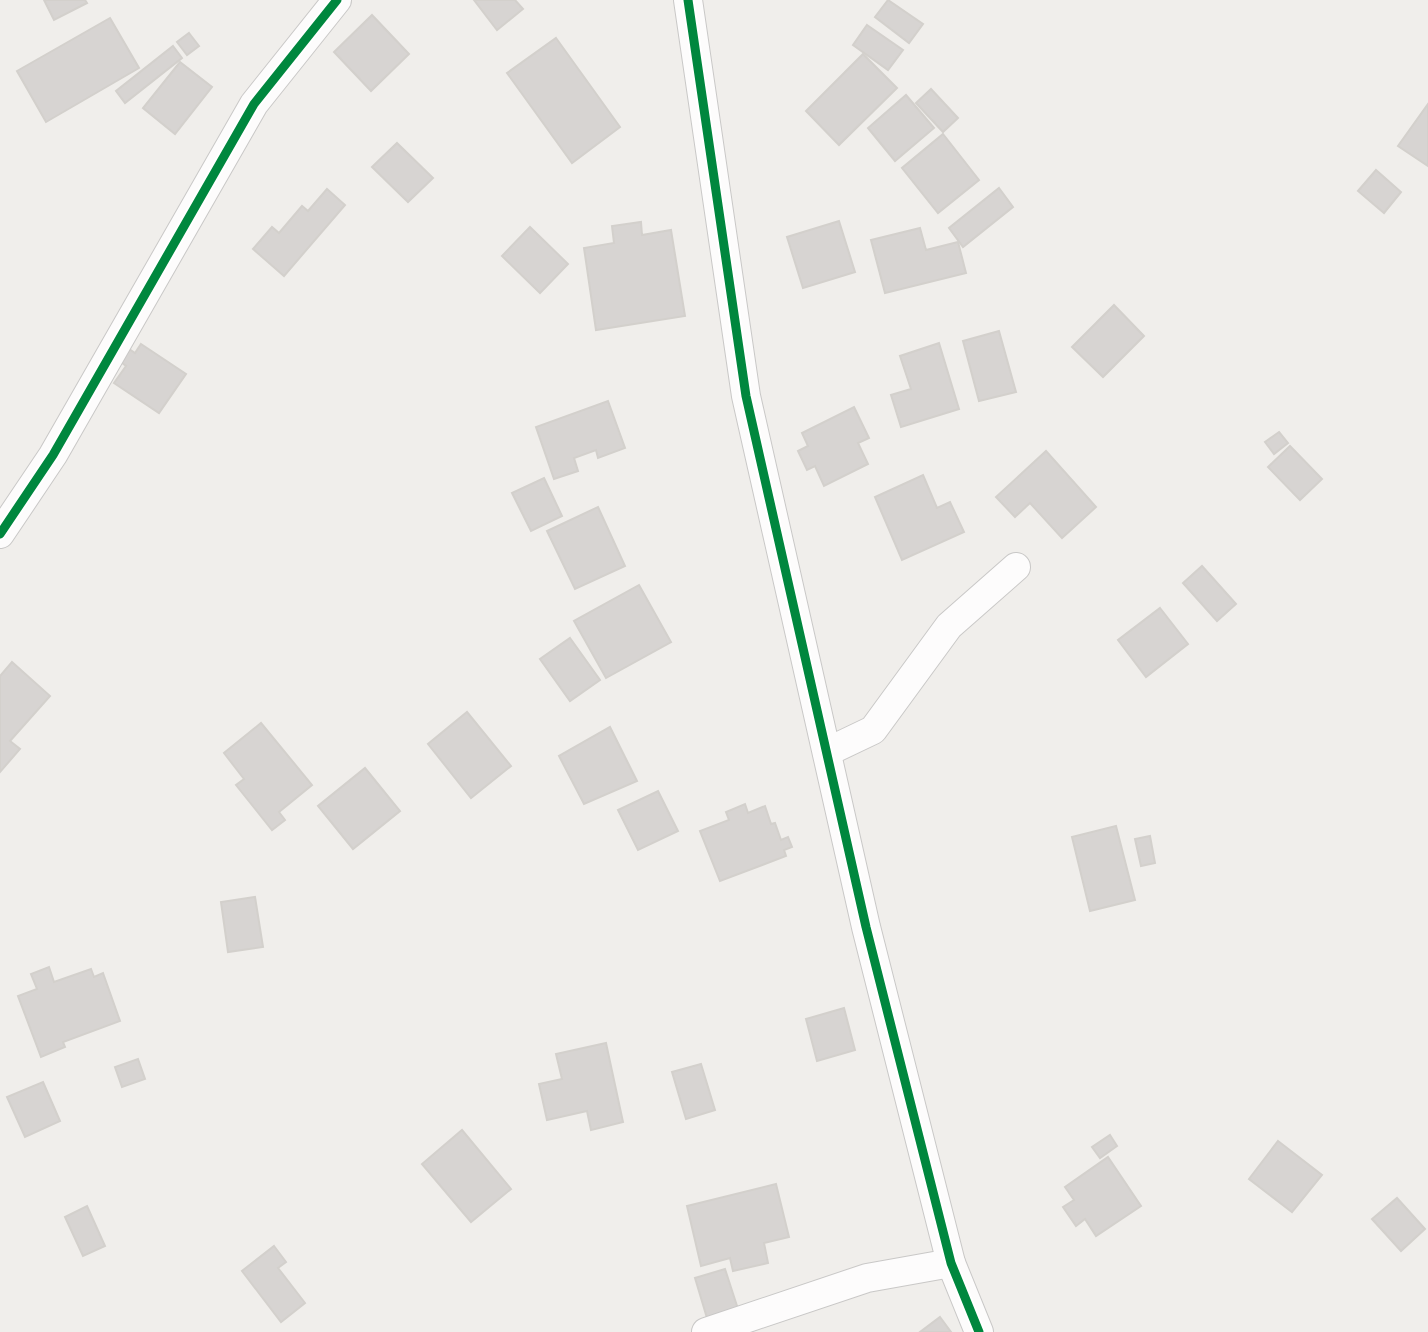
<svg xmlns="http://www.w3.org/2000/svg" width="1428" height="1332" font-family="Lato,sans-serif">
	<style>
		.building { fill: #d7d4d2; stroke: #d3d0cc; stroke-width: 2 }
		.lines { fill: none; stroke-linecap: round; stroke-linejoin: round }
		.minor-casing { stroke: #c9c8c7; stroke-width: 30 }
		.minor { stroke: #fdfcfc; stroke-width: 28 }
		.cycleway-casing { stroke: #fff; stroke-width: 13 }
		.cycleway { stroke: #00873e; stroke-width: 9 }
	</style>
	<rect width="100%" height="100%" fill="#f0eeeb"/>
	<g class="building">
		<polygon points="44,0 85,0 87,3 54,20"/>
		<polygon points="474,0 515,0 523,9 497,30"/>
		<polygon points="888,0 923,24 909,43 875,17"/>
		<polygon points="372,15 409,54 371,91 334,52"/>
		<polygon points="110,18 139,68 46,122 17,71"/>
		<polygon points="867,25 903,50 888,70 853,45"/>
		<polygon points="189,33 199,46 187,55 177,42"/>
		<polygon points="556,38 620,127 572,163 507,73"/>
		<polygon points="173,46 182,58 125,103 116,91"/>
		<polygon points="863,54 897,88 839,145 806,111"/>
		<polygon points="180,62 212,87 175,134 143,108"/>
		<polygon points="931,89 958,118 943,132 916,103"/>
		<polygon points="906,95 934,128 895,161 868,128"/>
		<polygon points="1428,104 1428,166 1398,146"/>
		<polygon points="943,134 979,180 938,213 902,168"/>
		<polygon points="397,143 433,178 408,202 372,167"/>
		<polygon points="1376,170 1401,192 1384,213 1358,191"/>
		<polygon points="999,188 1013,207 963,247 949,228"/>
		<polygon points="327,189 345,205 284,276 253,249 272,227 279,233 302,206 308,211"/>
		<polygon points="839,221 855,272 803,288 787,237"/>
		<polygon points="641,222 642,235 671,230 685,316 596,330 584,248 614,243 612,226"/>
		<polygon points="530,227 568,264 540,293 502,256"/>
		<polygon points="920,228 926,250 958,242 966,273 885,293 871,240"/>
		<polygon points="1114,305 1144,336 1103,377 1072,347"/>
		<polygon points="999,331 1016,392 979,401 963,341"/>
		<polygon points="939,343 959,409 901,427 891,395 911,389 900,356"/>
		<polygon points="141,344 186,374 159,413 114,383 126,366 121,362 129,349 135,353"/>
		<polygon points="608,401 625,448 598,458 596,450 574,458 578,471 554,479 536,427"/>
		<polygon points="854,407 869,438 858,443 868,464 824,486 815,466 807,470 798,451 808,446 802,433"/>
		<polygon points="1279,432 1288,443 1274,454 1265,442"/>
		<polygon points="1290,446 1322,479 1300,500 1268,467"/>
		<polygon points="1046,451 1096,507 1062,538 1030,503 1015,517 996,497"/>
		<polygon points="923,475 937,508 950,502 964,532 902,560 875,497"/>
		<polygon points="544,478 562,516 531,531 512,493"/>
		<polygon points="598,507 625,566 575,589 547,531"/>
		<polygon points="1202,566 1236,604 1217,621 1183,583"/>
		<polygon points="639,585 671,642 606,678 574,621"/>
		<polygon points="1160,608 1188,644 1146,677 1118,640"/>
		<polygon points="570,638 600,680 570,701 540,659"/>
		<polygon points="12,662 50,696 10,741 20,749 0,772 0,676"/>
		<polygon points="467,712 511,766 471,798 428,744"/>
		<polygon points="261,723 312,785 279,812 285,820 272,830 236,785 244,779 224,753"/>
		<polygon points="610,727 637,781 584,804 559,756"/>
		<polygon points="365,768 400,811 353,849 318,806"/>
		<polygon points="658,791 678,831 638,850 618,810"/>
		<polygon points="745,804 748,813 765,806 771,824 775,823 781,840 788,837 792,847 784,850 786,856 720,881 700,831 729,820 726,812"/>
		<polygon points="1116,826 1135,900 1090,911 1072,837"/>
		<polygon points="1150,836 1155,863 1141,866 1135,839"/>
		<polygon points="255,897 263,947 228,952 221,902"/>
		<polygon points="49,967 54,982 91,969 94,977 103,973 120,1021 63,1042 65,1047 41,1057 18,996 37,989 31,974"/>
		<polygon points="844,1008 855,1050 817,1061 806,1019"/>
		<polygon points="606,1043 623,1122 591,1130 587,1111 547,1120 539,1084 562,1079 556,1054"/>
		<polygon points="138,1059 145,1079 122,1087 115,1067"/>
		<polygon points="701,1064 715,1110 686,1119 672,1072"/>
		<polygon points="43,1082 60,1121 25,1137 7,1097"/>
		<polygon points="462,1130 511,1189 471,1222 422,1164"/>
		<polygon points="1110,1135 1117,1146 1100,1158 1092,1147"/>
		<polygon points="1278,1141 1322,1175 1292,1212 1249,1179"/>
		<polygon points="1108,1157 1141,1206 1096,1236 1085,1219 1076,1226 1063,1207 1074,1200 1065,1187"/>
		<polygon points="776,1184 789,1237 764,1243 768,1263 733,1271 730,1258 701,1266 687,1206"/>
		<polygon points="1397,1198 1425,1229 1401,1251 1372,1219"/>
		<polygon points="87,1206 105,1246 83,1256 65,1217"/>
		<polygon points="274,1246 286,1262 278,1268 305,1303 281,1322 242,1271"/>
		<polygon points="725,1269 738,1309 707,1318 695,1278"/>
		<polygon points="940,1317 951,1332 920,1332"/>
	</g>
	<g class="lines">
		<defs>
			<g id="minor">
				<polyline points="688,0 746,396 866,927 951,1263 979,1332"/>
				<polyline points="0,534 53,455 254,104 337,0"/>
				<polyline points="827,752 873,730 949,626 1016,567"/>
				<polyline points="706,1332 867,1278 951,1263"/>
			</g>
		</defs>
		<use href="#minor" class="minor-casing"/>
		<use href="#minor" class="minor"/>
		<defs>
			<g id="cycleway">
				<polyline points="688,0 746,396 866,927 951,1263 979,1332"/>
				<polyline points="0,534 53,455 254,104 337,0"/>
			</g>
		</defs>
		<use href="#cycleway" class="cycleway-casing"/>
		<use href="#cycleway" class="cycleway"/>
	</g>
</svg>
